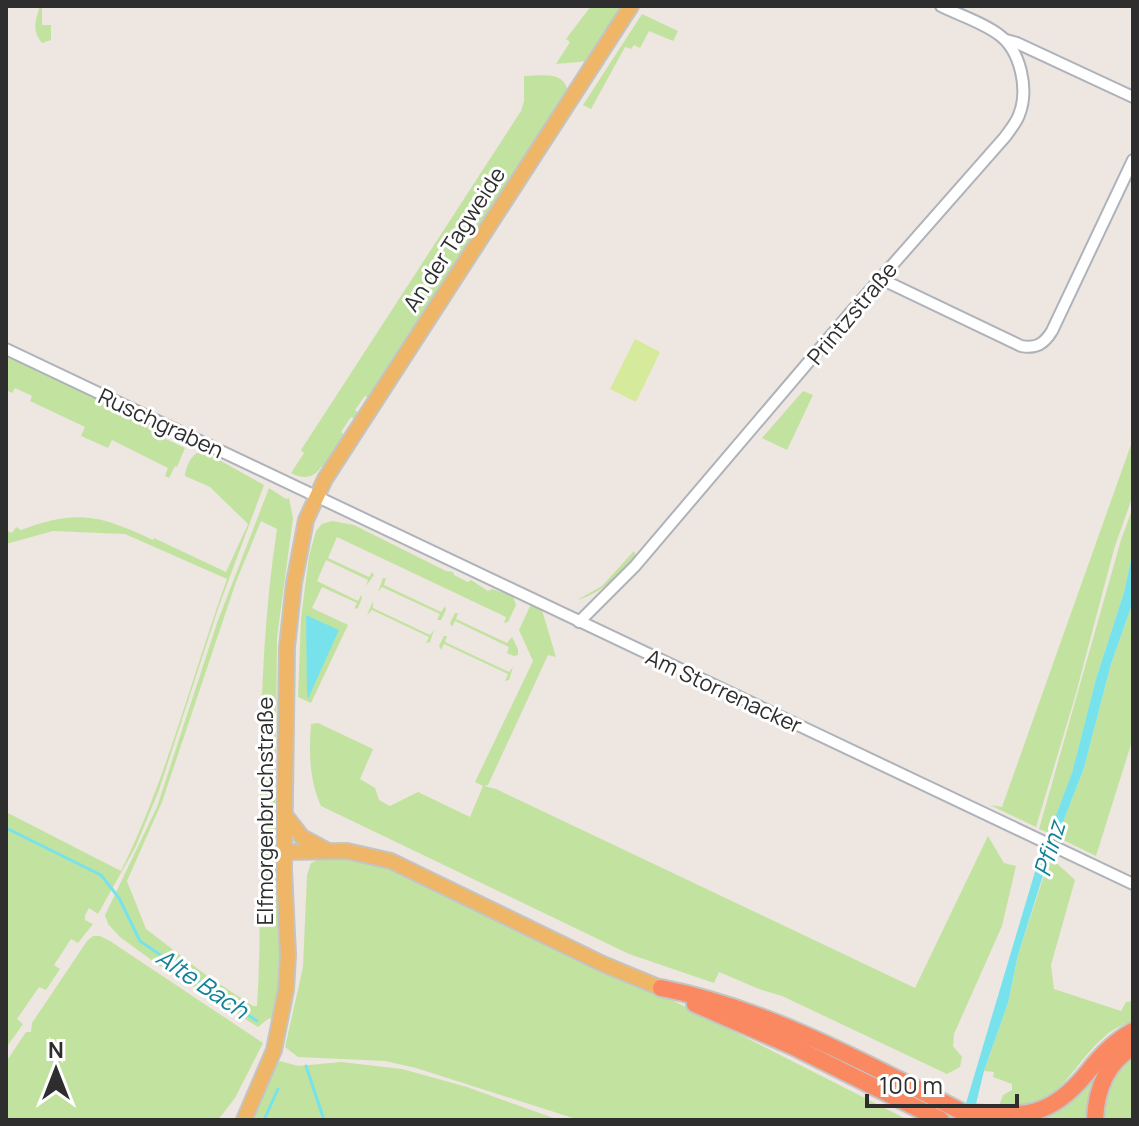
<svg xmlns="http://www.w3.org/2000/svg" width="1139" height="1126" font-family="Manrope,sans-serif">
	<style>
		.green { fill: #c2e3a0; fill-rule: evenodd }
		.pitch { fill: #d6ea9c }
		.water { fill: #78e2ec }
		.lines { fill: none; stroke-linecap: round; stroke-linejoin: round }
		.stream { stroke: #78e2ec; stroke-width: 3 }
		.minor-casing { stroke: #aeb2b9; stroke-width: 14 }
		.major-casing { stroke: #c4c4c4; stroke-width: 18 }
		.highway-casing { stroke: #c4c4c4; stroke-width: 20 }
		.minor { stroke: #fff; stroke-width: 10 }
		.major { stroke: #eeb666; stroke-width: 14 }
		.highway { stroke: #fa8860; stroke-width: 16 }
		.labels { text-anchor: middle; stroke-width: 6; stroke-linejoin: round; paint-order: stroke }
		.street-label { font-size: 22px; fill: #2e2e2e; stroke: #fff }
		.water-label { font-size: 24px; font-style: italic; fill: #118197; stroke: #fff }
	</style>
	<rect width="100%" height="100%" fill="#eee6e1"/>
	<g class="green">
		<path d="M40,6H42V25H51V40L42,43C32,30 35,22 40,6Z"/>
		<polygon points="591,6 624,6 589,61 556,64 570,42 566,39"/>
		<polygon points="642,14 678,31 673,41 649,31 640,48 634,45 631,49 625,47 591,109 583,105"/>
		<path d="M524,76C542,76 566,70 568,94L383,380L380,379L371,394L373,396L371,399L365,396L355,410L361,415L357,420L351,417L341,432L345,435L324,468L321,467C313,479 303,479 291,473L304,453L301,450L521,111L524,101Z"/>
		<polygon points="6,355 156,427 166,439 185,448 177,467 175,466 169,478 165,476 168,468 112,440 108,448 81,436 85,427 30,401 32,396 15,388 12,393 6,390"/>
		<polygon points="803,391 813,395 787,450 762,438"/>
		<polygon points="1133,439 1133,495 1114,549 1075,697 1036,827 990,805 1002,807"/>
		<path d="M203,451L264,485L219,606L159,790L136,846L98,914L89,908L85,915V920L93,924L78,943L71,939L54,965L60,969L46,990L39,987L17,1019L23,1024L6,1048V812L121,871C167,778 192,676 227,579L125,534L53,531L6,544V530L12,533L16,527L21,530C77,509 100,515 153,540L154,538L226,572L248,524L210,487L185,476C186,466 192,452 203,451Z"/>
		<path d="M269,488L286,499L289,498L293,518L277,638L275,876L282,959L276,1017L268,1019L258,1027L154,962L120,937L108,924L105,915L157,807L217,623ZM261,521L277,529C261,632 260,737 260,841C259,896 261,951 257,1006H253L206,975L146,929L127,881L162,802L236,582Z"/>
		<polygon points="1133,507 1133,551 1124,592 1096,679 1072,774 1049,833 1039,829 1121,540"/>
		<polygon points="332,521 354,525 446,571 453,572 454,575 468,582 471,580 488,591 492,589 513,596 516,605 508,622 504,623 506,617 337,537 328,558 369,577 372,572 374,575 366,586 368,580 326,560 317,581 358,601 361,595 362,598 358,608 354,609 357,603 322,587 312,608 348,625 311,703 298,697 301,618 309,556 316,531 322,524"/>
		<path d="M634,551L636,555C618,576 604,592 577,600L602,586Z"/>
		<polygon points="383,578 386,578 384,585 441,612 445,606 446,610 441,620 437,620 440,614 382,587 378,592"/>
		<polygon points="373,601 373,608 430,635 434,630 430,642 426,643 429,637 372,610 367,615"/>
		<polygon points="1133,602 1133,738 1096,856 1057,837 1084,768 1111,664"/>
		<path d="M531,604L542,610L556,657L548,655L488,785L484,786L496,789L915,988L988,836L1004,863L1016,866L1002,926L954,1034L953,1046L962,1057L960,1067L947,1074L782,996L759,989L719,972L714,983L629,954L321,806C309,779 309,753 311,724L318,723L373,749L360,779L375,788L379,800L390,806L418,792L470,817L483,786L475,782L533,661L519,630Z"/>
		<polygon points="455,613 458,613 456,619 507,643 512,637 518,649 518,655 514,656 507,653 509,647 455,621 452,627 450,623"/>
		<polygon points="444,636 447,636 445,642 509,672 513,667 509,680 505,681 508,674 444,644 441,650 439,646"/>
		<polygon points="324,857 353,858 400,871 470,905 503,925 612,975 668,998 908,1120 579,1120 416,1068 385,1061 298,1057 285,1047 303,967 307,875 311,863"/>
		<path d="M1050,857L1075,880L1051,965L1054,989L1121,1011L1126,1002L1133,1001V1020C1126,1024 1117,1027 1110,1032C1068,1065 1065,1110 999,1106L1003,1095L1012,1090V1084L993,1077L994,1072L984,1071L1008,1003L1018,955Z"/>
		<polygon points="93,936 100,936 110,941 263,1043 235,1098 218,1120 6,1120 6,1062 26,1032 31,1032 32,1023 87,941"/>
		<polygon points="1110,1053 1089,1120 1021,1120"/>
		<path d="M1133,1054V1120H1100C1102,1092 1112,1073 1133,1054Z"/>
		<polygon points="280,1061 298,1066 341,1062 402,1069 467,1087 559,1120 250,1120 275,1065"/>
	</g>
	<polygon class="pitch" points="635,339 660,352 636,402 610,389"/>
	<g class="water">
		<polygon points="1133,551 1133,602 1111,664 1084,768 1046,866 1018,955 1008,1003 984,1071 972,1120 961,1120 1037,865 1072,773 1096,679 1124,592"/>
		<polygon points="306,615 339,630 308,699 307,693"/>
	</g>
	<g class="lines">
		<g class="stream">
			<polyline points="6,828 101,875 119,898 140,941 257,1021"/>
			<polyline points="306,1066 324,1120"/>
			<polyline points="264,1120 278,1089"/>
		</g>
		<defs>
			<g id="minor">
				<polyline points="1006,40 1017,43 1133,97"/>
				<path d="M881,279L1021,346C1036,349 1044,344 1052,331L1133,160"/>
				<polyline points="6,349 1133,884"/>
				<path d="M579,622L635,566L851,312L1005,137C1010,130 1016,123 1019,115C1029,90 1021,50 998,34C982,22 959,15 941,6"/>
			</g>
			<g id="major">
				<polyline points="285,815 302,837 326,850"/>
				<polyline points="284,852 347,851 391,861 603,964 661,988"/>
				<polyline points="244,1120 274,1050 286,990 288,955 284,869 287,647 294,583 306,520 325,479 631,6"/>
			</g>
			<g id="highway">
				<path d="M661,988C774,1010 876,1069 978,1120"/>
				<polyline points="695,1004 794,1047 941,1120"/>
				<path d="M969,1113C1024,1117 1050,1118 1087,1073C1100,1056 1114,1041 1133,1031"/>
				<path d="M1095,1120C1096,1090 1106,1063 1133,1047"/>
			</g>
		</defs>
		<use href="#minor" class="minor-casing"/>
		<use href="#major" class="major-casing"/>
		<use href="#highway" class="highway-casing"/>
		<use href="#minor" class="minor"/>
		<use href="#major" class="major"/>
		<use href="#highway" class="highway"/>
	</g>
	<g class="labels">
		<g class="street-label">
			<text transform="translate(454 239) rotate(-57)" y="8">An der Tagweide</text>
			<text transform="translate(852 313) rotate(-50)" y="8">Printzstraße</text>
			<text transform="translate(161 423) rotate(25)" y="8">Ruschgraben</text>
			<text transform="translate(724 691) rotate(25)" y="8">Am Storrenacker</text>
			<text transform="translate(265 811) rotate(-90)" y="8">Elfmorgenbruchstraße</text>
		</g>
		<g class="water-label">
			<text transform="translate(1050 849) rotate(-73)" y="8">Pfinz</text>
			<text transform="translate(202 984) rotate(34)" y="8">Alte Bach</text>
		</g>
	</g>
	<rect width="1139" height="1126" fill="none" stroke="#2e2e2e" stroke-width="16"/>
	<g transform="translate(56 1070)" stroke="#ffffff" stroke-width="6" paint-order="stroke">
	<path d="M0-6L14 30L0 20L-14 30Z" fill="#2e2e2e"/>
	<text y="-12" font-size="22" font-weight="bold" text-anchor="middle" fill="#2e2e2e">N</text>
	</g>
	<path d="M867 1094v12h150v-12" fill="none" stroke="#2e2e2e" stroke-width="4"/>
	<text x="879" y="1094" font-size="24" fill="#2e2e2e" stroke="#ffffff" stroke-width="6" paint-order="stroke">100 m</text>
</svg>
